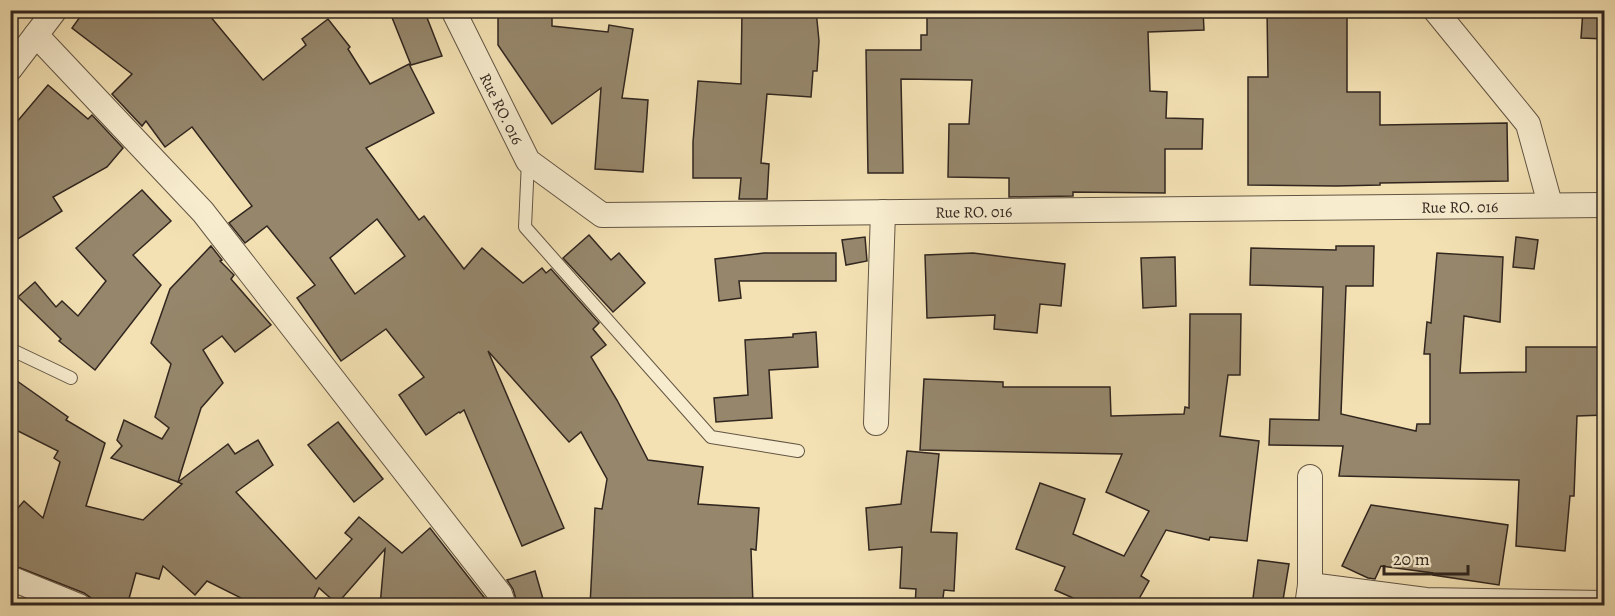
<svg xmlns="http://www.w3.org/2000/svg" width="1615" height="616" font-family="Alegreya,serif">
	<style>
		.building { fill: #96876c; stroke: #31261f; stroke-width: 1.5; fill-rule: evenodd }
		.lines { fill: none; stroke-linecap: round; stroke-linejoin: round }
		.lane-casing { stroke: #625544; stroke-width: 14 }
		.street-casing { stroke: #625544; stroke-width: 26 }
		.lane { stroke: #f7ecce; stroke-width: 12 }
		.street { stroke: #f7ecce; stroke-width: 24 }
		.labels { text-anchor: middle; stroke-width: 4.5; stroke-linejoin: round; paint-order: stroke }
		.street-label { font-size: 16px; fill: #31261f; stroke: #f7ecce }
	</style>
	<rect width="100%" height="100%" fill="#f3e1b3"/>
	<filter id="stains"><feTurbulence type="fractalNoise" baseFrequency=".00333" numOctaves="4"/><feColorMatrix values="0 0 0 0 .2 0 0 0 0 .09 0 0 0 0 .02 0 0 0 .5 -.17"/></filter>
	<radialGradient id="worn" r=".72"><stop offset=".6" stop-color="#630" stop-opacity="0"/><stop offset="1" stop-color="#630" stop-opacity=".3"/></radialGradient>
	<g class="building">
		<path d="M85,10H205L263,80L306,45L302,39L328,19L350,47L348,49L370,84L409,64L434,113L366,148L419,220L424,216L464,269L482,248L523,283L542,268L546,273L551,269L599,323L593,329L606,345L591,357L617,400L648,460L703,467L698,504L759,508L756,550L751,549L753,605L590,606L595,508L602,509L607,479L581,432L569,442L488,351L564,528L522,546L464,410L460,413L459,412L426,435L399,395L424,377L386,329L341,361L297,298L315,285L267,226L245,243L229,223L252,206L192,127L165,147L146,121L142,126L112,94L132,74L72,28ZM377,219L405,256L355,294L330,258Z"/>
		<polygon points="389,10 424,10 442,56 411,65"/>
		<polygon points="498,10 552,10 552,26 608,32 609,25 633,29 622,98 648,100 643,172 595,169 601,88 552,124 498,45"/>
		<polygon points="742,10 816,10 819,41 817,71 813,71 811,97 767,94 761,163 769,164 767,199 739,199 741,178 693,178 693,142 698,81 741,84"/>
		<polygon points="927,10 1203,10 1204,30 1148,32 1150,91 1167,92 1166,118 1203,119 1202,149 1165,149 1165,193 1073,192 1073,196 1009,197 1009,178 948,177 949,124 969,124 972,80 901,79 903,173 868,173 866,50 921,50 921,35 927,35"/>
		<polygon points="1267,10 1347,10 1347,92 1380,92 1380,125 1507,123 1508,181 1380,183 1380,185 1336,186 1248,185 1248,77 1268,77"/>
		<polygon points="1583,10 1605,10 1605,39 1581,38"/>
		<polygon points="48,85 88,119 92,115 123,148 107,167 53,197 62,211 10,244 10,130"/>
		<polygon points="142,190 171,221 133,255 161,285 95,370 59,341 61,339 18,297 35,282 56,307 62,301 78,316 106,281 76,248"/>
		<polygon points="589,235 611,260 619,253 645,283 613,312 563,258"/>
		<polygon points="865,237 867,261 846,265 842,240"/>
		<polygon points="1516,237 1538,240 1534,269 1513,267"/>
		<polygon points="211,246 222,260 220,261 234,275 231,279 271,325 235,352 222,336 203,350 223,383 201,408 178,482 111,458 122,446 117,440 124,420 162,439 169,428 155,417 171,364 151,343 170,289"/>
		<polygon points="1336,246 1374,246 1373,286 1346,286 1341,414 1416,431 1417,424 1430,424 1430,354 1424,354 1427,322 1431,323 1437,253 1503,257 1500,322 1464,316 1460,373 1526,372 1526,347 1605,347 1605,415 1577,416 1574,496 1570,496 1565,551 1516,546 1519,480 1339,476 1343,446 1269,445 1270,419 1319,420 1323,287 1250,285 1251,248 1336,250"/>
		<polygon points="764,253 836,253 836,281 739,281 741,298 719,301 715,259"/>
		<polygon points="973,253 1065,264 1061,306 1040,304 1037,333 994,329 995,315 927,318 925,255"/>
		<polygon points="1175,257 1176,306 1143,308 1141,258"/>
		<polygon points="1190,314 1241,314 1240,375 1228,375 1220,436 1259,441 1247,541 1210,537 1209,540 1166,530 1141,576 1149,581 1135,606 1091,606 1055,590 1065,567 1016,549 1040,483 1085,499 1073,534 1124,556 1149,511 1106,492 1122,454 920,450 924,379 1003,382 1003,387 1110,387 1111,416 1184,414 1185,407 1189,408"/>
		<polygon points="816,332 818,367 769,370 772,418 716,422 714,398 748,395 745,340 793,337 793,334"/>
		<polygon points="10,376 68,417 66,420 105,443 86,506 143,520 182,484 178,482 228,444 235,454 258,440 273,465 236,492 316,579 352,539 345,533 359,517 402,553 430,528 487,601 489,606 380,606 385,549 337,604 319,588 310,606 257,606 207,581 195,595 163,566 159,579 136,573 127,606 93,606 91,598 84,593 10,564 10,517 24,501 43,518 60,462 54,458 58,451 10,427"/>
		<polygon points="338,422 383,479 354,502 308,445"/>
		<polygon points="907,451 939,454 931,532 957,533 954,591 944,590 942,606 915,606 916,589 900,588 902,547 869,550 866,508 901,504"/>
		<polygon points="1371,505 1508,525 1499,585 1433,575 1433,573 1381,566 1375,579 1368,578 1342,566"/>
		<polygon points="1258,560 1289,564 1282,606 1252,606"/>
		<polygon points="535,571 545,606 518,606 513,589 507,580"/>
	</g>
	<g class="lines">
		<defs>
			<g id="lane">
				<polyline points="528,161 525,227 711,437 798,451"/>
				<polyline points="10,349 71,378"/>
			</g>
			<g id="street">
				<path id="s1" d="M453,10L528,161L602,215L1604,205"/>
				<polyline points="1435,10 1528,124 1550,204"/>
				<polyline points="36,35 203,212 500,594 504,606"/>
				<polyline points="10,69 55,10"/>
				<polyline points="876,423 883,212"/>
				<polyline points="10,578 79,606"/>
				<polyline points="1310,585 1426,600 1604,603"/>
				<polyline points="1307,606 1310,585 1310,477"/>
			</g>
		</defs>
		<use href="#lane" class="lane-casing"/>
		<use href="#street" class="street-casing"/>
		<use href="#lane" class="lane"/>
		<use href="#street" class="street"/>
	</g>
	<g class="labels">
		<g class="street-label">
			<text dy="6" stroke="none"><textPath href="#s1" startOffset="110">Rue RO. 016</textPath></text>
			<text dy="6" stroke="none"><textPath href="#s1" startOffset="1118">Rue RO. 016</textPath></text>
			<text dy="6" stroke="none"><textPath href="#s1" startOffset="632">Rue RO. 016</textPath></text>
		</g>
	</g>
	<rect width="1615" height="616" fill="none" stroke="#f3e1b3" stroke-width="36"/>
	<rect x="12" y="12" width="1591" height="592" fill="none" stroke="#31261f" stroke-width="3"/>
	<rect x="18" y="18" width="1579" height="580" fill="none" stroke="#31261f" stroke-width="1.5"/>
	<path d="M1384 565v9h84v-9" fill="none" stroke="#31261f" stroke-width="3"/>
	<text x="1393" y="565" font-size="18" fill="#31261f" stroke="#f7ecce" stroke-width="4.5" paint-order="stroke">20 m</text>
	<rect width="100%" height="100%" filter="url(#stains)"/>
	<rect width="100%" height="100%" fill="url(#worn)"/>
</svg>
